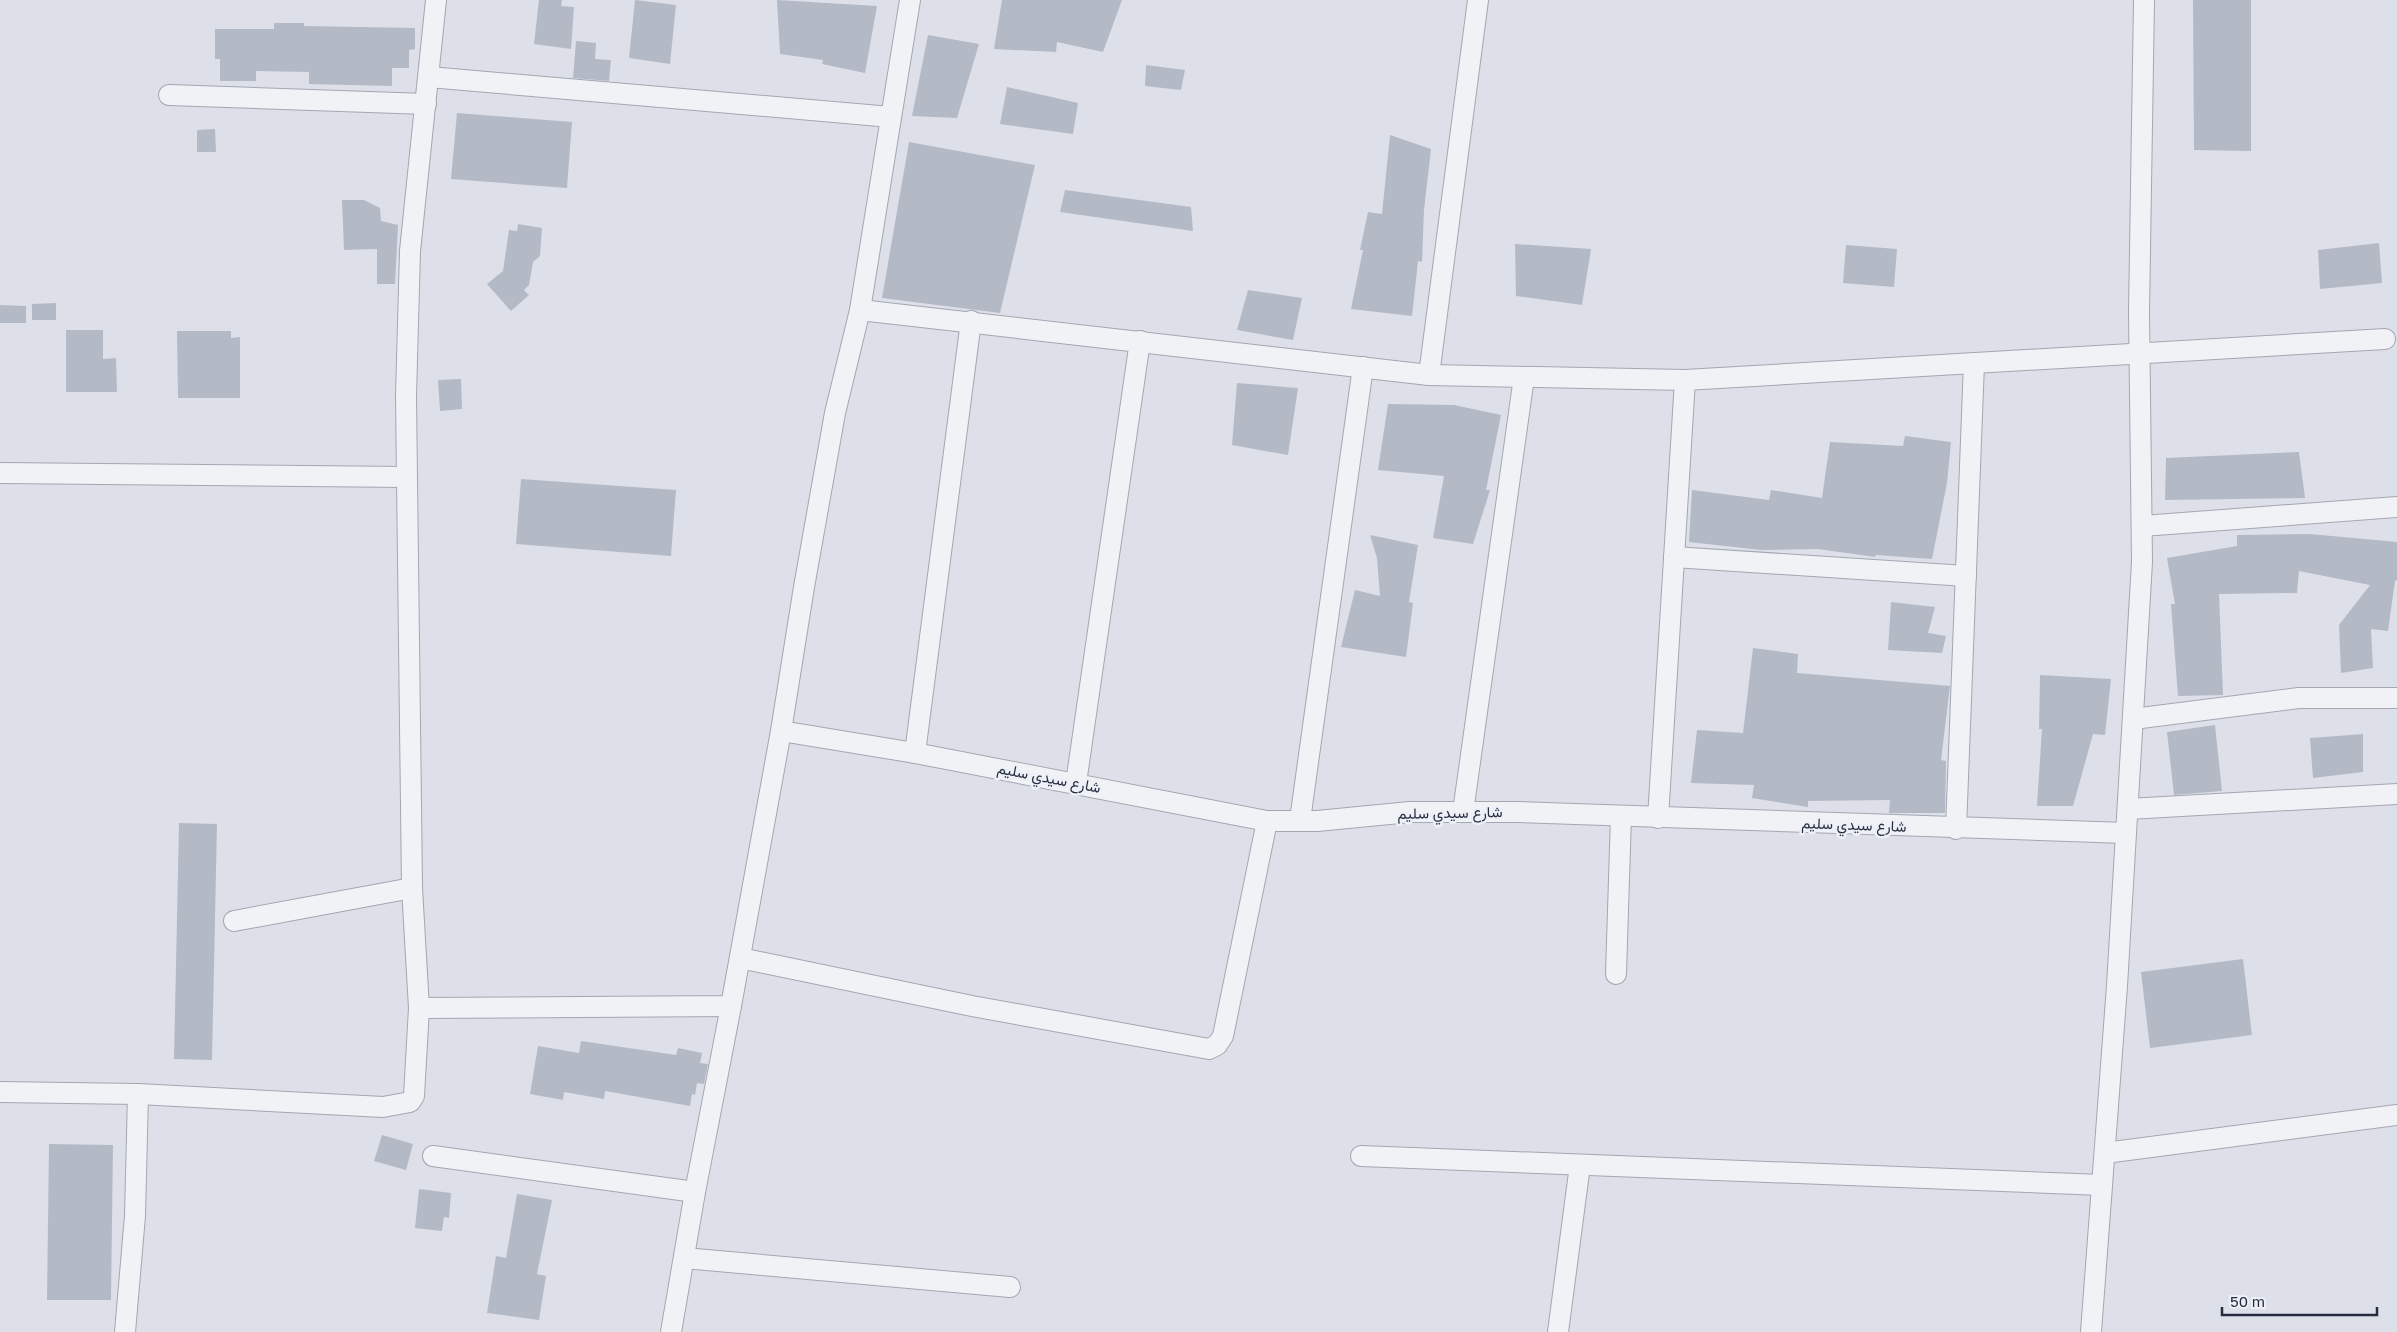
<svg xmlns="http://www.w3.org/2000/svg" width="2397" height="1332" font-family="'Golos Text',Vazirmatn,sans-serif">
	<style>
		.building { fill: #b4b9c6 }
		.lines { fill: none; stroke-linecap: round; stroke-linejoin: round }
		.minor-casing { stroke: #a2a7b2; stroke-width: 22 }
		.minor { stroke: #f0f2f6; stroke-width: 20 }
		.labels { text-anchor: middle; stroke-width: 5; stroke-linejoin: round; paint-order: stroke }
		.street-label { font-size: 15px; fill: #252d40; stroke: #edf0f6 }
	</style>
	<rect width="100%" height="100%" fill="#dde0e8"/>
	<g class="building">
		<polygon points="539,0 562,0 561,6 574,7 571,49 534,44"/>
		<polygon points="635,0 676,5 670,64 629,58"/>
		<polygon points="777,0 877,6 865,73 822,64 823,60 780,54"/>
		<polygon points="1002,0 1122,0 1103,52 1057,42 1056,52 994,49"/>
		<polygon points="2193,0 2251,0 2251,151 2194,150"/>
		<polygon points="274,23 304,23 304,26 415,28 415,49 409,50 409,68 392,68 392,86 309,84 309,72 256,71 256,81 220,81 220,59 215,59 215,29 274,29"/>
		<polygon points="928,35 979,44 957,118 912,116"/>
		<polygon points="576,41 596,43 595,59 611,60 609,81 573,78"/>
		<polygon points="1146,65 1185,70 1181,90 1145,86"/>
		<polygon points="1007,87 1078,103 1073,134 1000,124"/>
		<polygon points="457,113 572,122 567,188 451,179"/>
		<polygon points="215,129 216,152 197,152 197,130"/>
		<polygon points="1390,135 1431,149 1424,210 1422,262 1418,261 1412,316 1351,309 1363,250 1360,250 1368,212 1382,214"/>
		<polygon points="909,142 1035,165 1000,313 882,298"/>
		<polygon points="1065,190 1191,207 1193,231 1060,212"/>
		<polygon points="342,200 364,200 380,208 381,221 398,225 395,284 377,284 377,249 344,250"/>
		<polygon points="518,224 542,228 540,256 533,262 529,285 524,290 529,295 511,311 487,284 503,271 509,230 517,231"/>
		<polygon points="2379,243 2382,283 2320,289 2318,250"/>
		<polygon points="1515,244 1591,249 1582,305 1516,296"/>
		<polygon points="1846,245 1897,249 1894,287 1843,283"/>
		<polygon points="1248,290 1302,298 1293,340 1237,330"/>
		<polygon points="56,303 56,320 32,320 32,304"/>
		<polygon points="0,305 26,306 26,323 0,323"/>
		<polygon points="66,330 103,330 103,359 116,358 117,392 66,392"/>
		<polygon points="177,331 231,331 231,338 240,337 240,398 178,398"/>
		<polygon points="461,379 462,409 440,411 438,380"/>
		<polygon points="1237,383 1298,388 1288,455 1232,445"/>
		<polygon points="1388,404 1454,405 1501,415 1486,490 1490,490 1473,544 1433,538 1444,476 1378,470"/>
		<polygon points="1905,436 1951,442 1947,483 1932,559 1876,555 1875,557 1818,549 1761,550 1689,542 1692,490 1769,500 1771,490 1822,498 1830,442 1903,446"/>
		<polygon points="2299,452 2305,498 2165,500 2166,458"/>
		<polygon points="521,479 676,490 671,556 516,544"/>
		<polygon points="2310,534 2397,542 2397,580 2395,581 2388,631 2371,629 2373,668 2341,673 2339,625 2370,585 2299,571 2297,593 2219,594 2223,695 2178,696 2171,604 2175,604 2167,558 2237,546 2237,535"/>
		<polygon points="1370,535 1418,545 1409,602 1413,603 1406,657 1341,647 1355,590 1380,596 1377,558"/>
		<polygon points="1891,602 1935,607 1928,633 1946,636 1942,653 1888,650"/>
		<polygon points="1753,648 1798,654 1797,673 1950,686 1941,760 1946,761 1945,813 1889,813 1890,800 1808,801 1808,807 1752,798 1754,785 1691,783 1697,730 1743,733"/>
		<polygon points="2040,675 2111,679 2105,735 2093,734 2073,806 2037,806 2042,729 2039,729"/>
		<polygon points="2215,725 2222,791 2174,795 2167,732"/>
		<polygon points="2363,734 2363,772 2313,778 2310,738"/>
		<polygon points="179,823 217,824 212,1060 174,1059"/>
		<polygon points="2243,959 2252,1035 2150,1048 2141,972"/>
		<polygon points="581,1041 676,1055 678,1048 702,1053 700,1063 708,1064 704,1084 697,1083 695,1095 692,1094 690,1106 605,1091 604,1099 564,1092 563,1100 530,1094 538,1046 579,1053"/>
		<polygon points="382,1135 413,1144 406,1170 374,1161"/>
		<polygon points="49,1144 113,1145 111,1300 47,1300"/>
		<polygon points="419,1189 451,1193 449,1218 444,1217 442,1231 415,1228"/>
		<polygon points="517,1194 552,1200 537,1274 546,1276 539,1320 487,1313 496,1256 506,1258"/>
	</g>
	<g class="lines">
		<defs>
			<g id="minor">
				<polyline points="429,77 891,117"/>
				<polyline points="169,95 426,104"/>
				<polyline points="860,310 910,0"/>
				<polyline points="1429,375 1478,0"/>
				<polyline points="0,473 407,477"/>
				<polyline points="2142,526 2397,507"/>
				<polyline points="1674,557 1966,576"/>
				<polyline points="2133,719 2299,698 2397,698"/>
				<polyline points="781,731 915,753 1267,821 1317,821 1410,812 1518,812 2126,833"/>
				<polyline points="915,753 971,321"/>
				<polyline points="1076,783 1140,341"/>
				<polyline points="2128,809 2397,794"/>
				<polyline points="1463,812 1524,377"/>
				<polyline points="1658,818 1685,380"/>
				<polyline points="1300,820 1363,367"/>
				<polyline points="1956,829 1974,363"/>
				<polyline points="234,921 412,888"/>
				<polyline points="740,958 972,1006 1209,1049 1217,1045 1223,1036 1267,821"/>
				<polyline points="1616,974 1621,816"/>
				<polyline points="419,1008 731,1006 781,731 804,587 835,413 860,310 1429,375 1685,380 2385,339"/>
				<polyline points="0,1092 138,1094 383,1107 410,1102 414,1096 419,1008 412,888 406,396 410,251 436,0"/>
				<polyline points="2105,1153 2397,1115"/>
				<polyline points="433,1156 695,1192"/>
				<polyline points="1361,1156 2102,1185"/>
				<polyline points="684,1258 1010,1287"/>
				<polyline points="125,1332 135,1216 138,1094"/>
				<polyline points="671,1332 695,1192 731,1006"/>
				<polyline points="1558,1332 1580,1165"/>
				<polyline points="2091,1332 2117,986 2142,562 2139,312 2144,0"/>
			</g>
		</defs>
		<use href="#minor" class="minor-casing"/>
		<use href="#minor" class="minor"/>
	</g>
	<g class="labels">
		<g class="street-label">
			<text transform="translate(1049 778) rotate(11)" y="5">شارع سيدي سليم</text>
			<text transform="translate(1450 813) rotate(-1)" y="5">شارع سيدي سليم</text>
			<text transform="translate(1854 825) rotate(2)" y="5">شارع سيدي سليم</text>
		</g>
	</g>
	<path d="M2222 1307v8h155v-8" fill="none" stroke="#252d40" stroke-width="2.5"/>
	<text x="2230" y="1307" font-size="15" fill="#252d40" stroke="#edf0f6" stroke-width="4" paint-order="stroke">50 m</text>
</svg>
